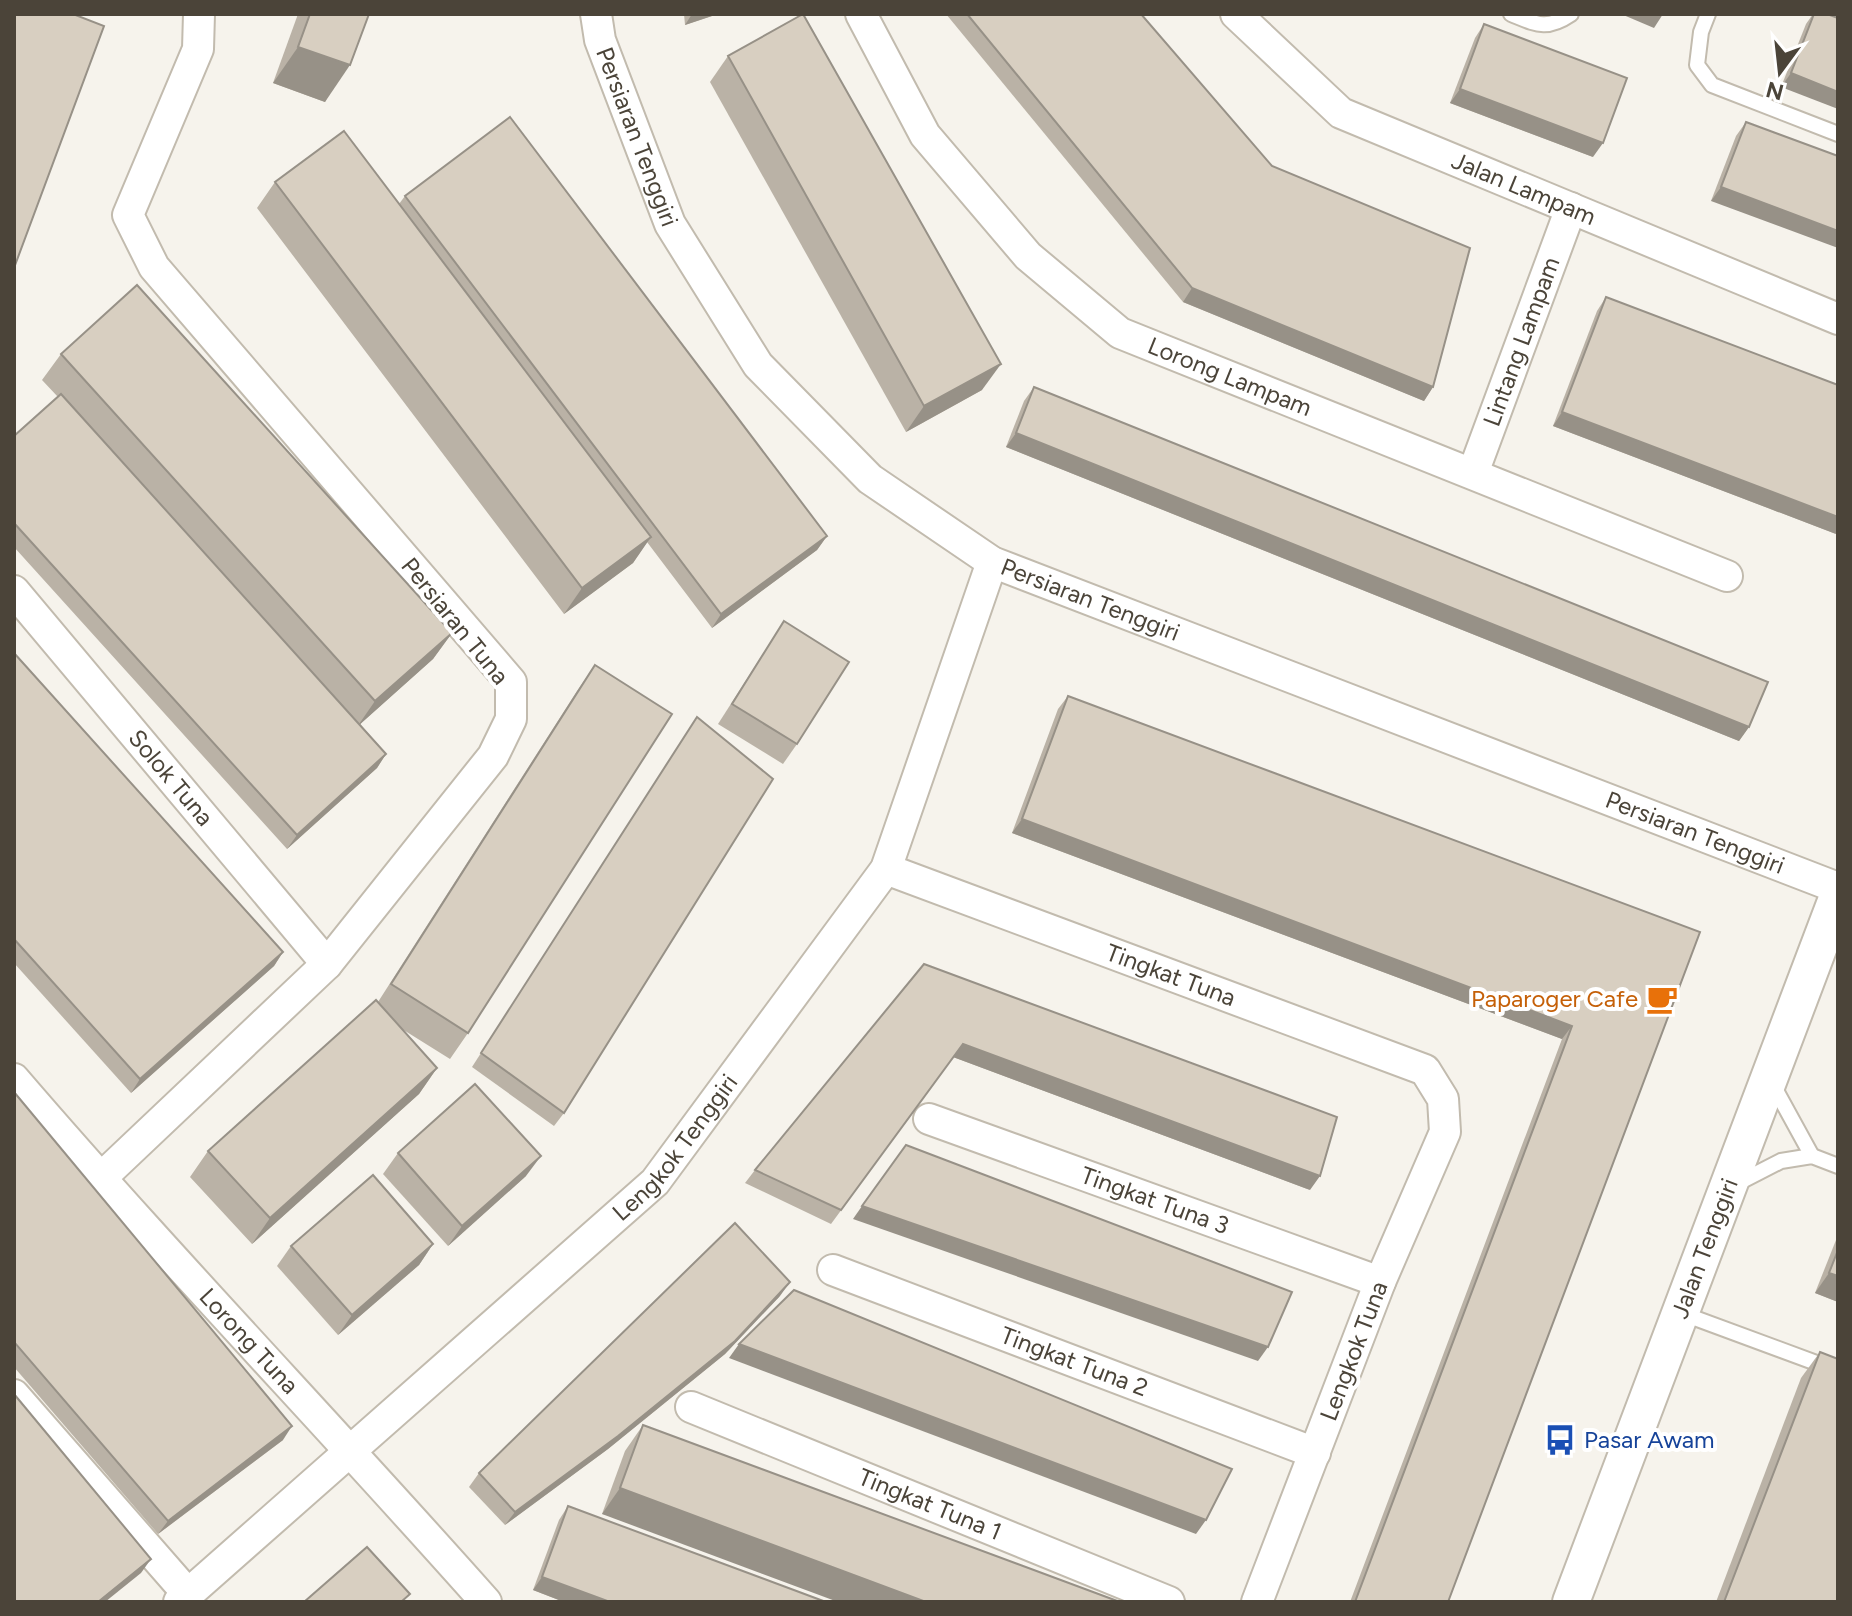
<svg xmlns="http://www.w3.org/2000/svg" width="1852" height="1616" font-family="Figtree,sans-serif">
	<style>
		.lines { fill: none; stroke-linecap: round; stroke-linejoin: round }
		.service-casing { stroke: #c2bbae; stroke-width: 18 }
		.minor-casing { stroke: #c2bbae; stroke-width: 34 }
		.tertiary-casing { stroke: #c2bbae; stroke-width: 40 }
		.service { stroke: #fff; stroke-width: 14 }
		.minor { stroke: #fff; stroke-width: 30 }
		.tertiary { stroke: #fff; stroke-width: 36 }
		.wall { fill: #bab2a6 }
		.shaded-wall { fill: #979187 }
		.building { fill: #d8cfc1; stroke: #979187; stroke-width: 2 }
		.labels { text-anchor: middle; stroke-width: 8; stroke-linejoin: round; paint-order: stroke }
		.street-label { font-size: 24px; fill: #4b4439; stroke: #fff }
		.food-label { font-size: 24px; fill: #c56008; stroke: #fff; text-anchor: end }
		.transit-label { font-size: 24px; fill: #164399; stroke: #fff; text-anchor: start }
	</style>
	<rect width="100%" height="100%" fill="#f6f3ec"/>
	<g class="lines">
		<defs>
			<g id="service">
				<path d="M1511,14C1536,24 1546,31 1571,14"/>
				<polyline points="1708,14 1701,32 1697,65 1712,85 1838,134"/>
				<polyline points="1772,1083 1812,1156"/>
				<polyline points="1738,1183 1781,1161 1812,1156 1838,1166"/>
				<polyline points="1681,1313 1838,1371"/>
			</g>
			<g id="minor">
				<path id="s1" d="M596,14L600,40L670,224L758,365L870,479L992,562L1838,888"/>
				<path id="s2" d="M861,14L925,135L1028,256L1120,333L1727,576"/>
				<path id="s3" d="M1236,14L1341,113L1838,319"/>
				<path id="s4" d="M1473,473L1571,208"/>
				<path id="s5" d="M14,591L327,964"/>
				<path id="s6" d="M886,869L1425,1070L1443,1099L1445,1132L1380,1282L1257,1602"/>
				<path id="s7" d="M14,1079C167,1257 330,1426 486,1602"/>
				<path id="s8" d="M929,1119L1380,1282"/>
				<polyline points="100,1179 327,964 493,756 511,719 511,682 154,267 128,215 198,49 199,14"/>
				<path id="s9" d="M833,1270L1315,1453"/>
				<polyline points="14,1395 188,1594"/>
				<path id="s10" d="M691,1407L1169,1602"/>
				<path id="s11" d="M179,1602L655,1182L886,869L992,562"/>
			</g>
			<g id="tertiary">
				<path id="s12" d="M1571,1602L1838,896"/>
			</g>
		</defs>
		<use href="#service" class="service-casing"/>
		<use href="#minor" class="minor-casing"/>
		<use href="#tertiary" class="tertiary-casing"/>
		<use href="#service" class="service"/>
		<use href="#minor" class="minor"/>
		<use href="#tertiary" class="tertiary"/>
	</g>
	<g class="wall">
		<polygon points="298,14 369,14 325,102 273,83"/>
		<polygon points="684,14 718,14 685,25"/>
		<polygon points="946,14 1141,14 1433,387 1424,401 1183,302"/>
		<polygon points="1813,14 1827,14 1838,18 1781,87 1806,24"/>
		<polygon points="1484,24 1593,157 1450,103 1475,38"/>
		<polygon points="728,56 982,390 906,432 710,82"/>
		<polygon points="1746,122 1838,156 1711,201 1736,136"/>
		<polygon points="275,182 399,204 405,196 827,536 817,550 712,628 647,542 633,563 564,614 257,208"/>
		<polygon points="1606,297 1836,534 1553,426 1597,311"/>
		<polygon points="61,354 452,633 433,659 360,724 386,754 377,768 287,849 14,547 14,436 58,397 42,380"/>
		<polygon points="1034,387 1749,727 1739,741 1006,447 1024,401"/>
		<polygon points="784,621 797,744 783,764 718,724"/>
		<polygon points="14,653 283,952 274,966 131,1093 14,963"/>
		<polygon points="595,665 468,1033 450,1059 402,1029 437,1068 419,1094 252,1244 190,1177 208,1151 378,1002 577,691"/>
		<polygon points="1068,696 1700,932 1448,1602 1350,1602 1562,1039 1012,833 1058,709"/>
		<polygon points="697,717 564,1113 554,1126 472,1067"/>
		<polygon points="924,964 1310,1190 953,1057 831,1224 745,1183 755,1170"/>
		<polygon points="14,1092 283,1440 158,1534 14,1367"/>
		<polygon points="398,1153 526,1176 448,1246 383,1174"/>
		<polygon points="1838,1235 1838,1302 1815,1293"/>
		<polygon points="433,1244 419,1265 338,1335 277,1266 291,1246"/>
		<polygon points="780,1296 725,1354 608,1449 505,1525 469,1487 479,1473"/>
		<polygon points="1820,1352 1838,1602 1716,1602 1801,1378"/>
		<polygon points="643,1425 1120,1602 602,1514 625,1451"/>
		<polygon points="568,1506 826,1602 564,1602 533,1590 559,1520"/>
	</g>
	<g class="shaded-wall">
		<polygon points="692,14 718,14 685,25"/>
		<polygon points="1621,14 1663,14 1654,28"/>
		<polygon points="298,47 350,65 325,102 273,83"/>
		<polygon points="1791,73 1838,92 1838,109 1781,87"/>
		<polygon points="1460,89 1603,143 1593,157 1450,103"/>
		<polygon points="1721,187 1838,231 1838,248 1711,201"/>
		<polygon points="1192,288 1433,387 1424,401 1183,302"/>
		<polygon points="1001,364 982,390 906,432 924,406"/>
		<polygon points="1562,412 1838,517 1838,531 1836,534 1553,426"/>
		<polygon points="1016,433 1749,727 1739,741 1006,447"/>
		<polygon points="827,536 817,550 712,628 721,614"/>
		<polygon points="651,537 633,563 564,614 582,588"/>
		<polygon points="452,633 433,659 357,727 375,701"/>
		<polygon points="386,754 377,768 287,849 297,835"/>
		<polygon points="1022,819 1572,1026 1562,1039 1012,833"/>
		<polygon points="283,952 274,966 131,1093 140,1079"/>
		<polygon points="963,1044 1320,1176 1310,1190 953,1057 831,1224"/>
		<polygon points="437,1068 419,1094 252,1244 270,1218"/>
		<polygon points="541,1156 526,1176 448,1246 462,1226"/>
		<polygon points="862,1206 1268,1347 1258,1361 853,1219"/>
		<polygon points="433,1244 419,1265 338,1335 352,1315"/>
		<polygon points="1829,1273 1838,1276 1838,1302 1815,1293"/>
		<polygon points="790,1282 780,1296 725,1354 608,1449 505,1525 515,1512"/>
		<polygon points="739,1344 1206,1520 1196,1534 729,1358"/>
		<polygon points="292,1426 283,1440 158,1534 168,1521"/>
		<polygon points="620,1488 926,1602 838,1602 602,1514"/>
		<polygon points="151,1559 141,1573 105,1602 98,1602"/>
		<polygon points="542,1577 610,1602 564,1602 533,1590"/>
	</g>
	<g class="building">
		<polygon points="14,14 73,14 104,26 14,268"/>
		<polygon points="310,14 369,14 350,65 298,47"/>
		<polygon points="803,14 1001,364 924,406 728,56"/>
		<polygon points="967,14 1141,14 1272,166 1470,248 1433,387 1192,288"/>
		<polygon points="1814,14 1827,14 1838,18 1838,92 1791,73"/>
		<polygon points="1484,24 1627,78 1603,143 1460,89"/>
		<polygon points="510,117 827,536 721,614 405,196"/>
		<polygon points="1746,122 1838,156 1838,231 1721,187"/>
		<polygon points="344,131 651,537 582,588 275,182"/>
		<polygon points="137,285 452,633 375,701 61,354"/>
		<polygon points="1606,297 1838,385 1838,517 1562,412"/>
		<polygon points="1034,387 1768,682 1749,727 1016,433"/>
		<polygon points="61,394 386,754 297,835 14,523 14,436"/>
		<polygon points="784,621 849,662 797,744 732,704"/>
		<polygon points="14,653 283,952 140,1079 14,939"/>
		<polygon points="595,665 672,714 468,1033 391,984"/>
		<polygon points="1068,696 1700,932 1448,1602 1355,1602 1572,1026 1022,819"/>
		<polygon points="697,717 773,779 564,1113 481,1053"/>
		<polygon points="924,964 1337,1117 1320,1176 963,1044 841,1210 755,1170"/>
		<polygon points="376,1000 437,1068 270,1218 208,1151"/>
		<polygon points="475,1084 541,1156 462,1226 398,1153"/>
		<polygon points="14,1092 292,1426 168,1521 14,1342"/>
		<polygon points="906,1145 1292,1292 1268,1347 862,1206"/>
		<polygon points="373,1175 433,1244 352,1315 291,1246"/>
		<polygon points="735,1223 790,1282 735,1341 618,1436 515,1512 479,1473"/>
		<polygon points="1838,1250 1838,1276 1829,1273"/>
		<polygon points="794,1290 1232,1469 1206,1520 739,1344"/>
		<polygon points="1820,1352 1838,1359 1838,1602 1724,1602"/>
		<polygon points="14,1394 151,1559 98,1602 14,1602"/>
		<polygon points="643,1425 1120,1602 926,1602 620,1488"/>
		<polygon points="568,1506 826,1602 610,1602 542,1577"/>
		<polygon points="367,1547 410,1594 401,1602 304,1602"/>
	</g>
	<defs>
		<symbol id="cafe-bare" viewBox="-9 -9 18 18"><path d="M-5.5-4.5H6V0H3Q3 3.5 0 3.5H-2.5Q-5.5 3.5-5.5 0ZM3-3.2v2h1.7v-2ZM-6 4.5H4V6H-6Z" fill="#e8710a" stroke="#fff" stroke-width="2.5" paint-order="stroke"/></symbol>
		<symbol id="bus-bare" viewBox="-9 -9 18 18"><path d="M-5-6H5V4H4V6H2V4H-2V6H-4V4H-5ZM-3.5-4V0h7V-4ZM-3.5 1.2v1.5H-2V1.2ZM2 1.2v1.5H3.5V1.2Z" fill="#1a4fb4" stroke="#fff" stroke-width="2.5" paint-order="stroke"/></symbol>
	</defs>
	<g fill-rule="evenodd">
		<use href="#cafe-bare" x="1640" y="977" width="44" height="44"/>
		<use href="#bus-bare" x="1538" y="1418" width="44" height="44"/>
	</g>
	<g class="labels">
		<g class="street-label">
			<text dy="8" stroke="none"><textPath href="#s1" startOffset="130">Persiaran Tenggiri</textPath></text>
			<text dy="8" stroke="none"><textPath href="#s3" startOffset="342">Jalan Lampam</textPath></text>
			<text dy="8" stroke="none"><textPath href="#s4" startOffset="140">Lintang Lampam</textPath></text>
			<text dy="8" stroke="none"><textPath href="#s2" startOffset="534">Lorong Lampam</textPath></text>
			<text dy="8" stroke="none"><textPath href="#s1" startOffset="802">Persiaran Tenggiri</textPath></text>
			<text transform="translate(455 621) rotate(51)" y="8">Persiaran Tuna</text>
			<text dy="8" stroke="none"><textPath href="#s5" startOffset="244">Solok Tuna</textPath></text>
			<text dy="8" stroke="none"><textPath href="#s1" startOffset="1450">Persiaran Tenggiri</textPath></text>
			<text dy="8" stroke="none"><textPath href="#s6" startOffset="304">Tingkat Tuna</textPath></text>
			<text dy="8" stroke="none"><textPath href="#s11" startOffset="674">Lengkok Tenggiri</textPath></text>
			<text dy="8" stroke="none"><textPath href="#s8" startOffset="240">Tingkat Tuna 3</textPath></text>
			<text dy="8" stroke="none"><textPath href="#s12" startOffset="378">Jalan Tenggiri</textPath></text>
			<text dy="8" stroke="none"><textPath href="#s7" startOffset="352">Lorong Tuna</textPath></text>
			<text transform="translate(1354 1351) rotate(-69)" y="8">Lengkok Tuna</text>
			<text dy="8" stroke="none"><textPath href="#s9" startOffset="258">Tingkat Tuna 2</textPath></text>
			<text dy="8" stroke="none"><textPath href="#s10" startOffset="258">Tingkat Tuna 1</textPath></text>
		</g>
		<g class="food-label">
			<text x="1638" y="1007">Paparoger Cafe</text>
		</g>
		<g class="transit-label">
			<text x="1584" y="1448">Pasar Awam</text>
		</g>
	</g>
	<rect width="1852" height="1616" fill="none" stroke="#4b4439" stroke-width="32"/>
	<g transform="translate(1780 72) rotate(195)" stroke="#ffffff" stroke-width="6" paint-order="stroke">
	<path d="M0-6L14 30L0 20L-14 30Z" fill="#4b4439"/>
	<text y="-12" font-size="22" font-weight="bold" text-anchor="middle" fill="#4b4439">N</text>
	</g>
</svg>
